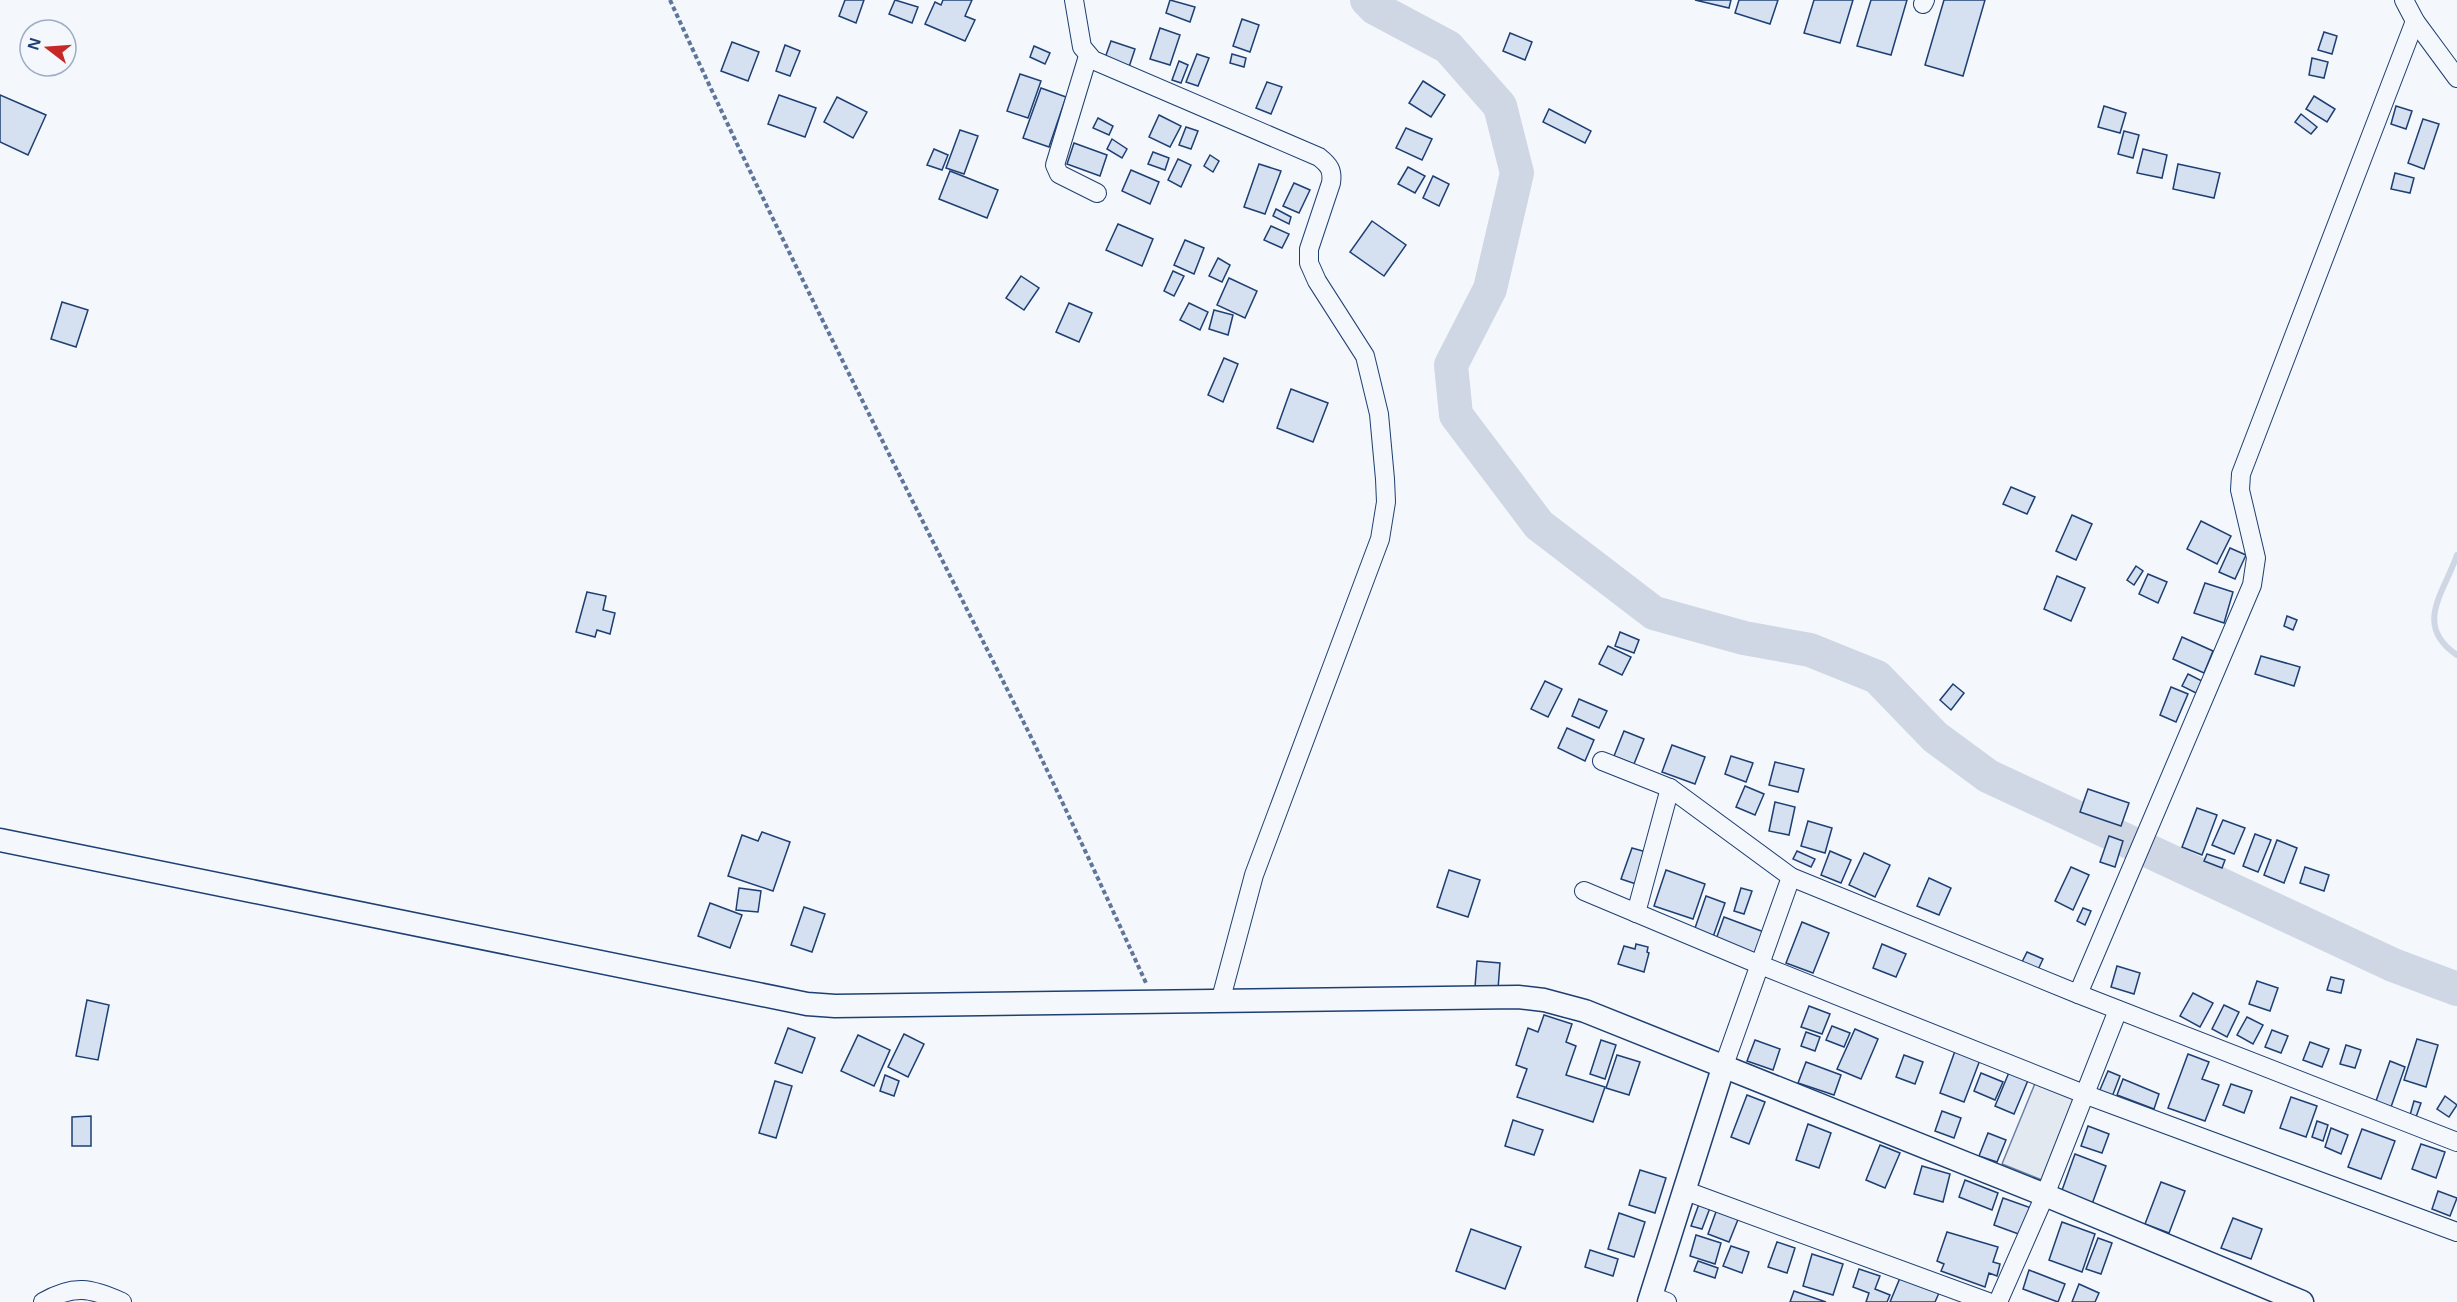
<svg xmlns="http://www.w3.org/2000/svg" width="2457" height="1302" font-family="Arial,sans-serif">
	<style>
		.green { fill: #e3e9f0; stroke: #687fa3; stroke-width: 1.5 }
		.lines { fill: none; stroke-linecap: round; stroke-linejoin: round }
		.stream { stroke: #cfd7e4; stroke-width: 6 }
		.river { stroke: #cfd7e4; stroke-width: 34 }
		.building { fill: #d5e0f0; stroke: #1d3f73; stroke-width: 1.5 }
		.minor-casing { stroke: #1d3f73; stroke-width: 20 }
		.tertiary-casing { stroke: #1d3f73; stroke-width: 25 }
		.path { stroke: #5e769c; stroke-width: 4; stroke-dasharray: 4.5 3; stroke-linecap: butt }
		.minor { stroke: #f4f7fb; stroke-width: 18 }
		.tertiary { stroke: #f4f7fb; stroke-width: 22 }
	</style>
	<rect width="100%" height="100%" fill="#f4f7fb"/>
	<polygon class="green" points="2036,1081 2075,1097 2042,1180 2002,1164"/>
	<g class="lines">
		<path class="stream" d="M2457,555C2444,593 2413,625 2457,655"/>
		<polyline class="river" points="1367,0 1375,8 1448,47 1500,106 1517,173 1490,289 1451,365 1456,415 1539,525 1654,613 1744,638 1810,650 1877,677 1935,737 1988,776 2393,965 2457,989"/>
	</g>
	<g class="building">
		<polygon points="845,0 864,0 856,23 839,16"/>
		<polygon points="895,0 918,7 912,23 889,14"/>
		<polygon points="943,0 972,0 965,16 975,20 965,41 925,24 935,2 941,5"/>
		<polygon points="1170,0 1195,7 1190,22 1166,13"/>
		<polygon points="1695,0 1731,0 1729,8"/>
		<polygon points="1739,0 1778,0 1770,24 1735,13"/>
		<polygon points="1814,0 1853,0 1840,43 1804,33"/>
		<polygon points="1871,0 1907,0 1891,55 1857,46"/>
		<polygon points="1944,0 1985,0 1963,76 1925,65"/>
		<polygon points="1242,19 1259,25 1250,52 1233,46"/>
		<polygon points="1160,28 1180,35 1170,65 1150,59"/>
		<polygon points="2324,32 2337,36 2332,54 2318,50"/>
		<polygon points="1510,33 1532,42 1525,60 1503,51"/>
		<polygon points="1111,41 1135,49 1129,67 1105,58"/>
		<polygon points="732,42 759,52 748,81 721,71"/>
		<polygon points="785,45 800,51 790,76 776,71"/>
		<polygon points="1034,46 1050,53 1045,64 1030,57"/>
		<polygon points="1197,54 1209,58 1198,86 1186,82"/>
		<polygon points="1232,54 1246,58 1244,67 1230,63"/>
		<polygon points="2312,58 2328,62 2324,78 2309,75"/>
		<polygon points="1179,61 1188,65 1181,83 1172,80"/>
		<polygon points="1020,74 1041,81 1028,118 1007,111"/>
		<polygon points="1423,81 1445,95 1431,117 1409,103"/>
		<polygon points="1267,82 1282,87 1271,114 1256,108"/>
		<polygon points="1041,88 1066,97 1049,147 1023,138"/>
		<polygon points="0,95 46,115 28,155 0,142"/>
		<polygon points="779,95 816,108 805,137 768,124"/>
		<polygon points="2314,96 2335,109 2327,122 2306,109"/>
		<polygon points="837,97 867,112 853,138 824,122"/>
		<polygon points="2104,106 2126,113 2120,133 2098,127"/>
		<polygon points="2396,106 2412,111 2406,129 2391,124"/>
		<polygon points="1549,109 1591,131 1585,143 1543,122"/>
		<polygon points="2301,114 2317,127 2311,134 2295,122"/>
		<polygon points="1159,115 1181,126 1170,147 1149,137"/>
		<polygon points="1098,118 1113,126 1109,135 1093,128"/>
		<polygon points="2423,119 2439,124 2424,169 2408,163"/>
		<polygon points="1186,127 1198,131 1191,149 1179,145"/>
		<polygon points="1406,128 1432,139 1422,160 1396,148"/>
		<polygon points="960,130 978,136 964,174 946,168"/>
		<polygon points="2124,131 2139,135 2133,158 2118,154"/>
		<polygon points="1112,139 1127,149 1122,158 1107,149"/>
		<polygon points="1074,143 1107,155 1100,176 1067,164"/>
		<polygon points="934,149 948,155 942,170 927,165"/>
		<polygon points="2143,149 2167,155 2162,178 2137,173"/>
		<polygon points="1153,152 1169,158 1165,170 1148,164"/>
		<polygon points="1210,155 1219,161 1213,172 1204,166"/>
		<polygon points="1178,159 1191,165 1181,187 1168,180"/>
		<polygon points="1259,164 1281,171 1265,214 1244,207"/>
		<polygon points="2178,164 2220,173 2214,198 2173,189"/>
		<polygon points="1408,167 1425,176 1415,193 1398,184"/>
		<polygon points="1131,170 1159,182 1150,204 1122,191"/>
		<polygon points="950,171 998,190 987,218 939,199"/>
		<polygon points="2395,173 2414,178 2410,193 2391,189"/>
		<polygon points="1433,176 1449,184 1439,206 1423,198"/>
		<polygon points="1294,183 1310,190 1299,213 1283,206"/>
		<polygon points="1276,209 1291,217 1289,224 1273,216"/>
		<polygon points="1372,221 1406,245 1384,276 1350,252"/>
		<polygon points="1118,224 1153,239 1142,266 1106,250"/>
		<polygon points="1271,226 1289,234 1282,248 1264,240"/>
		<polygon points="1185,240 1204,248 1194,274 1174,265"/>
		<polygon points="1218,258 1230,265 1222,282 1209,276"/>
		<polygon points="1173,271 1184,276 1174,296 1164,291"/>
		<polygon points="1021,276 1039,288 1024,310 1006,298"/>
		<polygon points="1229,278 1257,291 1245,318 1217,305"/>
		<polygon points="62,302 88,310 76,347 51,339"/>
		<polygon points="1069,303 1092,313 1079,342 1056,332"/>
		<polygon points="1189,303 1208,312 1200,330 1180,320"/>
		<polygon points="1214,310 1233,315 1228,335 1209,329"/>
		<polygon points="1224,358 1238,364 1223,402 1208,395"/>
		<polygon points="1291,389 1328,403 1313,442 1277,428"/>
		<polygon points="2011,487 2035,497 2027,514 2003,504"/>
		<polygon points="2072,515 2092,524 2076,560 2056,551"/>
		<polygon points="2201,521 2231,536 2217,564 2187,549"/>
		<polygon points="2230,548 2246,555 2235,579 2219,572"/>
		<polygon points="2136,566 2143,571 2134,585 2127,580"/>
		<polygon points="2148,574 2167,582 2158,603 2139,594"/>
		<polygon points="2057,576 2085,588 2071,621 2044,609"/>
		<polygon points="2205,583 2233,592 2224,623 2194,613"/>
		<polygon points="587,592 606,596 603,610 615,613 610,634 597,630 595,637 576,632"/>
		<polygon points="2287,616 2297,620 2293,630 2284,626"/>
		<polygon points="1620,632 1639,640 1634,653 1615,646"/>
		<polygon points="2182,637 2213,651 2204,673 2173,659"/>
		<polygon points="1608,646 1631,657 1622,675 1599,664"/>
		<polygon points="2261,656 2300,667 2294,686 2255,674"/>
		<polygon points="2188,674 2202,681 2196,693 2182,686"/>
		<polygon points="1545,681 1562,689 1548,717 1531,709"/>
		<polygon points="1953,684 1964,693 1951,710 1940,700"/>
		<polygon points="2171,687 2188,694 2176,722 2160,715"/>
		<polygon points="1579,699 1607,711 1599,728 1572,716"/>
		<polygon points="1567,728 1594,740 1585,761 1558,748"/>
		<polygon points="1624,731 1644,739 1634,764 1614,756"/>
		<polygon points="1672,745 1705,757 1695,784 1662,772"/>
		<polygon points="1731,756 1753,763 1746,782 1725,774"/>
		<polygon points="1775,762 1804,769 1798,792 1769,785"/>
		<polygon points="1745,786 1764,794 1755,815 1736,807"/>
		<polygon points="2088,789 2129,803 2121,826 2080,812"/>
		<polygon points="1775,802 1795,807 1789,835 1769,831"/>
		<polygon points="2197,808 2217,815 2202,855 2182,847"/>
		<polygon points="2223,820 2245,828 2234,854 2212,845"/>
		<polygon points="1808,821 1832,828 1825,853 1801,846"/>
		<polygon points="762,832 790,842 773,891 728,876 742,835 758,841"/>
		<polygon points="2255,834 2271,840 2258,872 2243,866"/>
		<polygon points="2109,836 2123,841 2115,867 2100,862"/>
		<polygon points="2277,840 2297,848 2284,883 2264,875"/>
		<polygon points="1632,848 1650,853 1639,885 1621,879"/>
		<polygon points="1797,851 1815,859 1811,867 1793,859"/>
		<polygon points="1830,851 1851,860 1841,883 1821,875"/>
		<polygon points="1864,853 1890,865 1875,897 1849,885"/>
		<polygon points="2207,854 2225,860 2222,868 2204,861"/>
		<polygon points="2071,867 2089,875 2073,910 2055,901"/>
		<polygon points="2305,867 2329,875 2324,891 2300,883"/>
		<polygon points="1449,870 1480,880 1468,917 1437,907"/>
		<polygon points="1666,870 1705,884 1693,919 1654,906"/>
		<polygon points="1929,878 1951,888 1939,915 1917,906"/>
		<polygon points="739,888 761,891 758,912 736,910"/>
		<polygon points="1741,888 1752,891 1744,914 1734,911"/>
		<polygon points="1706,896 1725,903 1713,937 1694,931"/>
		<polygon points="710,903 742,915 730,948 698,936"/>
		<polygon points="804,907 825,914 812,952 791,945"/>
		<polygon points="2083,908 2091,911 2085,925 2077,921"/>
		<polygon points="1724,917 1764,932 1755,956 1715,942"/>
		<polygon points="1802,922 1829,933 1813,973 1786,963"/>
		<polygon points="1636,944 1648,947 1647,952 1649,953 1644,972 1618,964 1624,946 1635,949"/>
		<polygon points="1882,944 1906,954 1896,977 1873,968"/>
		<polygon points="2027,952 2043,959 2035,976 2019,968"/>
		<polygon points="1477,961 1500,963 1498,989 1475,987"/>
		<polygon points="2117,966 2140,973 2134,994 2111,987"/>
		<polygon points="2331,977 2344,980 2341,993 2327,990"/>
		<polygon points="2257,981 2278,988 2270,1011 2249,1004"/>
		<polygon points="2193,993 2213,1003 2200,1027 2180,1016"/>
		<polygon points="87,1000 109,1005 98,1060 76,1056"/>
		<polygon points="2224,1005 2239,1012 2227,1037 2212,1029"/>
		<polygon points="1809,1006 1830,1014 1822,1034 1801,1027"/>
		<polygon points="1544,1015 1572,1024 1566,1042 1576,1046 1566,1075 1605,1087 1593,1122 1517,1097 1527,1069 1516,1065 1528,1028 1538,1032"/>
		<polygon points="2247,1017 2263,1025 2253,1044 2237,1035"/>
		<polygon points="1832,1026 1850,1033 1844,1047 1826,1040"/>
		<polygon points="788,1028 815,1038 802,1073 775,1063"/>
		<polygon points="1855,1029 1878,1039 1861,1079 1837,1069"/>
		<polygon points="2272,1030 2288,1036 2281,1053 2265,1047"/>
		<polygon points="1806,1032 1820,1037 1815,1051 1801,1046"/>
		<polygon points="904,1034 924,1044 908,1077 888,1067"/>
		<polygon points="858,1035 890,1050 874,1086 841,1071"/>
		<polygon points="2417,1039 2438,1045 2426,1087 2404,1080"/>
		<polygon points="1601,1040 1616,1045 1605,1079 1590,1074"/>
		<polygon points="1755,1040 1780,1049 1773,1070 1747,1061"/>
		<polygon points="2310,1042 2329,1049 2322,1067 2303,1060"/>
		<polygon points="2346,1045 2361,1050 2355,1068 2340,1064"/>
		<polygon points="1955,1051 1980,1060 1964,1102 1940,1093"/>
		<polygon points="2188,1054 2209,1062 2202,1079 2219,1085 2205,1121 2168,1108"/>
		<polygon points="1617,1055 1640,1062 1629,1095 1606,1088"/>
		<polygon points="1904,1055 1923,1062 1915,1084 1896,1077"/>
		<polygon points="2390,1061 2405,1067 2391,1107 2376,1101"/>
		<polygon points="1806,1062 1841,1075 1834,1095 1798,1083"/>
		<polygon points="2010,1070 2029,1078 2014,1114 1995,1106"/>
		<polygon points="2108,1071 2120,1076 2112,1097 2099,1092"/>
		<polygon points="1981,1073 2003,1082 1995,1100 1974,1091"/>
		<polygon points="885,1075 899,1081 894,1096 880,1091"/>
		<polygon points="2123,1079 2159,1094 2154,1109 2117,1095"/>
		<polygon points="775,1081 792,1086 776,1138 759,1133"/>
		<polygon points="2231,1084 2252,1091 2244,1113 2223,1105"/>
		<polygon points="1747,1095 1765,1102 1749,1144 1731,1137"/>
		<polygon points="2445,1096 2457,1105 2449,1117 2437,1109"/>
		<polygon points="2291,1097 2317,1106 2306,1137 2280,1128"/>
		<polygon points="2414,1101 2421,1103 2416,1117 2410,1115"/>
		<polygon points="1942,1111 1961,1118 1954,1138 1935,1131"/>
		<polygon points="91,1116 91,1146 72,1146 72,1117"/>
		<polygon points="1513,1120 1543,1130 1534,1155 1505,1146"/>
		<polygon points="2317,1121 2328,1125 2323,1141 2312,1137"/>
		<polygon points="1808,1124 1831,1133 1819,1168 1796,1160"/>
		<polygon points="2088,1126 2109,1134 2102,1153 2081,1146"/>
		<polygon points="2331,1128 2348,1135 2341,1154 2325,1147"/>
		<polygon points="2362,1129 2395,1141 2381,1179 2348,1167"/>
		<polygon points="1988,1133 2006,1140 1997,1162 1979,1156"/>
		<polygon points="2421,1144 2445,1152 2436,1178 2412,1169"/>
		<polygon points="1880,1145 1900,1153 1885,1188 1866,1180"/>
		<polygon points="2075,1154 2106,1166 2092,1204 2061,1193"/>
		<polygon points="1922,1166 1950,1174 1943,1202 1914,1194"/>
		<polygon points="1640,1170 1666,1178 1655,1213 1629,1205"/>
		<polygon points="1965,1180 1998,1193 1992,1210 1959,1197"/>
		<polygon points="2161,1182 2185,1191 2169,1233 2145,1224"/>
		<polygon points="2438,1191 2457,1198 2450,1216 2432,1209"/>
		<polygon points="2003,1198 2034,1209 2024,1236 1994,1225"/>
		<polygon points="1699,1204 1710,1208 1702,1229 1691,1226"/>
		<polygon points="1717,1209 1739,1217 1729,1242 1708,1234"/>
		<polygon points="1619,1213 1645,1222 1634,1257 1608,1249"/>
		<polygon points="2233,1218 2262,1229 2251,1259 2221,1248"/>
		<polygon points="2062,1222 2095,1234 2082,1272 2049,1260"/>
		<polygon points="1471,1229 1521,1247 1505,1289 1456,1271"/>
		<polygon points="1947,1232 1998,1247 1993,1262 2000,1264 1997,1276 1989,1273 1985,1287 1941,1271 1944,1264 1937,1261"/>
		<polygon points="1696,1235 1721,1243 1715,1264 1690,1256"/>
		<polygon points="2098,1238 2112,1243 2101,1274 2086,1269"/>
		<polygon points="1777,1242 1795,1248 1787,1273 1768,1267"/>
		<polygon points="1731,1246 1749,1252 1742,1273 1723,1266"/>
		<polygon points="1590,1250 1618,1259 1613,1276 1585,1267"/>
		<polygon points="1812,1254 1843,1264 1833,1295 1803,1286"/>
		<polygon points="1698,1261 1718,1268 1715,1278 1694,1271"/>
		<polygon points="1859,1269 1880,1276 1875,1289 1890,1295 1887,1302 1866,1302 1869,1293 1853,1287"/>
		<polygon points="2029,1270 2065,1284 2058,1302 2023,1289"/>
		<polygon points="1900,1278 1939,1293 1935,1302 1890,1302"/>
		<polygon points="2079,1284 2099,1293 2095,1302 2072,1302"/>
		<polygon points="1794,1291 1826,1302 1790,1302"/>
	</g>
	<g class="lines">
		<defs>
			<g id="minor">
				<path d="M1074,0L1082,47L1093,60L1319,157C1329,165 1333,170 1331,183L1309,249V263L1317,281L1365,356L1379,414L1385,479L1386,502L1380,539L1254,875L1220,1002"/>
				<polyline points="2404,0 2415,21 2457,78"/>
				<polyline points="1923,4 1925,0"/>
				<polyline points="1088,56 1055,165 1059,174 1097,193"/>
				<polyline points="1602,761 1670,788 1791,877 2078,994 2457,1142"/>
				<polyline points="1584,891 1758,964 2084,1094 2457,1232"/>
				<polyline points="1636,913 1670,788"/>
				<polyline points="2078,994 2252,585 2256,558 2240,490 2241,474 2415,21"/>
				<polyline points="1723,1068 1791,877"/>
				<polyline points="1686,1191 1988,1302"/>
				<polyline points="1651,1296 1667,1302"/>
				<path d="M43,1302C74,1284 91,1288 122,1302"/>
				<polyline points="1998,1302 2045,1195 2118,1010"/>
			</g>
			<g id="tertiary">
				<polyline points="0,840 807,1004 835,1006 1518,997 1544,1000 1585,1011 2045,1195 2302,1302"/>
				<polyline points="1649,1302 1723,1068"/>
			</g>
		</defs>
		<use href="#minor" class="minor-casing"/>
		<use href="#tertiary" class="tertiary-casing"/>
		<path class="path" d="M670,0C783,248 908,491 1030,735C1070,817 1108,900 1146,983"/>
		<use href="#minor" class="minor"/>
		<use href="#tertiary" class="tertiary"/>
	</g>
	<g transform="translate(48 48) rotate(287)"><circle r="28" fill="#f4f7fb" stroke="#9eadc5" stroke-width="1.5"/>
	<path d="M0-4.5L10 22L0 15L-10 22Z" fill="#c62828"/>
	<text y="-9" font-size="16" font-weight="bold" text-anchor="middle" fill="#1d3f73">N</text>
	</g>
</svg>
